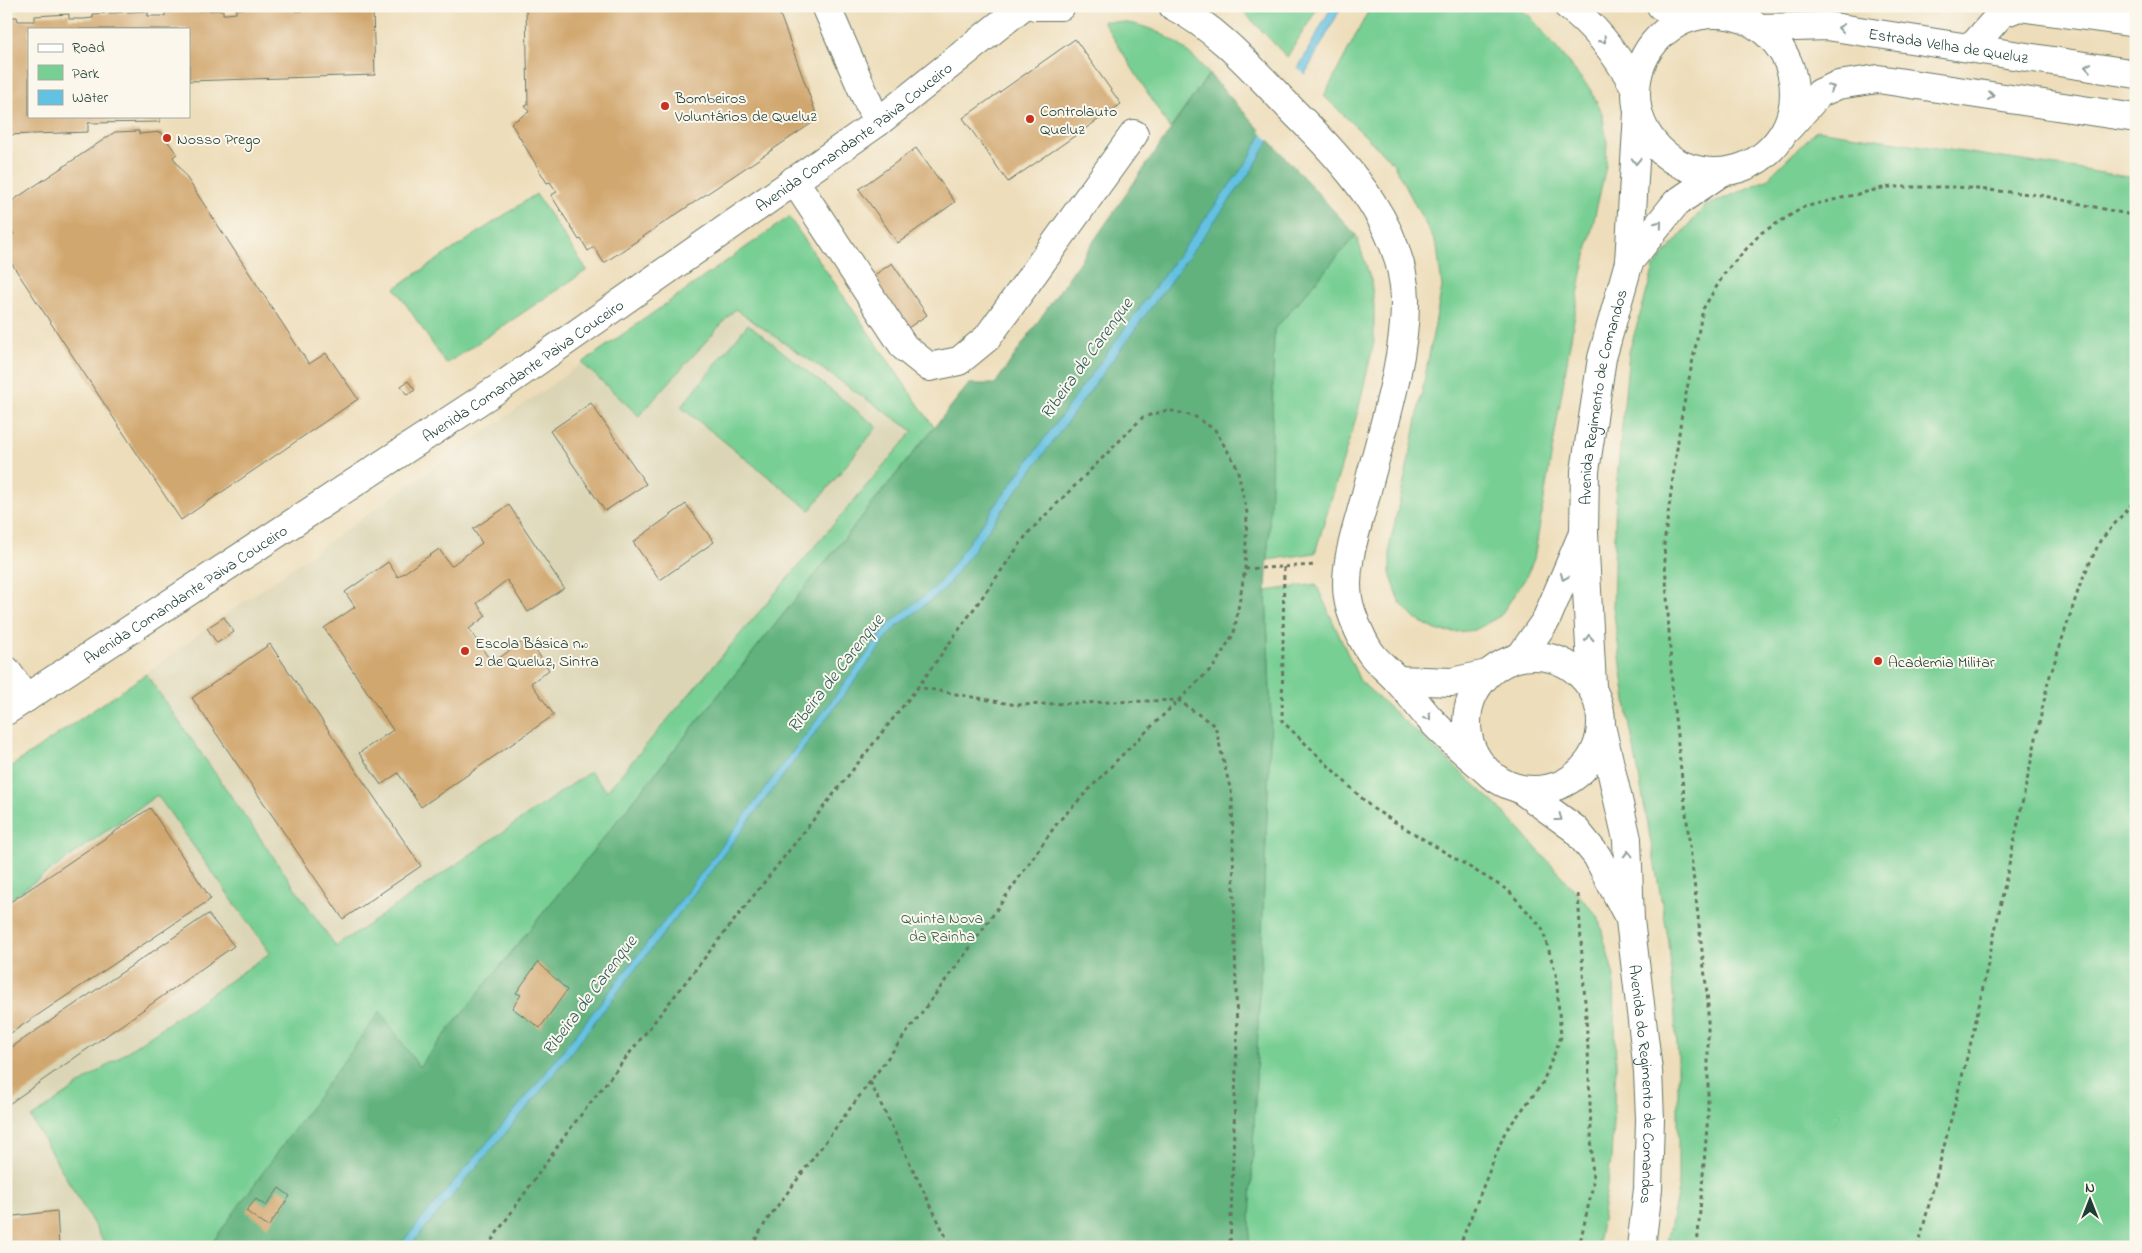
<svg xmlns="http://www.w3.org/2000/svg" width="2142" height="1253" font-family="'Indie Flower',sans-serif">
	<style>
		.built { fill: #dbd5b5 }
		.green { fill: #78cf94; stroke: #4c8664 }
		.forest { fill: #62b27e; stroke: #407859 }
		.water { fill: #63c1e1; stroke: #417f8a }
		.pier { fill: #edddba }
		.building { fill: #d1a76f }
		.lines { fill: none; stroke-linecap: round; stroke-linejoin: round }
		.minor-casing { stroke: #677563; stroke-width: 30 }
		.major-casing { stroke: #677563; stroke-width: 30 }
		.path { stroke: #677563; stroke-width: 3; stroke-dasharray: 4 4; stroke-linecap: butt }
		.minor { stroke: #fff; stroke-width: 28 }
		.major { stroke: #fff; stroke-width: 28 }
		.oneway { stroke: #8f9e9a }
		.poi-dot { fill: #c8321e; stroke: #fbf7ec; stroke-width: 2 }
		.labels { text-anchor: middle; stroke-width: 4; stroke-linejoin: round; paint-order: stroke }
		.street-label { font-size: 16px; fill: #1f3d34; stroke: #fbf7ec }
		.poi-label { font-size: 16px; fill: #1f3d34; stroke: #fbf7ec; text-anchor: start }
		.park-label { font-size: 16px; fill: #35624c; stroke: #fbf7ec }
		.water-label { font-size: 18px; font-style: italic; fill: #305e5f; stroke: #fbf7ec }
	</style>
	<rect width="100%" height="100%" fill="#fbf7ec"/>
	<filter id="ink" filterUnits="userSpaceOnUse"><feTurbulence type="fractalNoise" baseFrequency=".02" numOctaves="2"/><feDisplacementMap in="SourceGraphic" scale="10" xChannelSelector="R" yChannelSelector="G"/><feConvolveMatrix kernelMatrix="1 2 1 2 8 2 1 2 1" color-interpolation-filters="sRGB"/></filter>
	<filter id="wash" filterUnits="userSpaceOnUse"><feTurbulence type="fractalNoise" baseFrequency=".0096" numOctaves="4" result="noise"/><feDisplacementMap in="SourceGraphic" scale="20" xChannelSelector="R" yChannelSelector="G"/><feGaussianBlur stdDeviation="1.12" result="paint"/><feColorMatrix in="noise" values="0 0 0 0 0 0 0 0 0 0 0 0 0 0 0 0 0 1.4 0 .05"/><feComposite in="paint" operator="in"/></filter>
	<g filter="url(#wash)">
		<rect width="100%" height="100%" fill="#edddba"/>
		<polygon class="built" points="789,217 934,427 419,1067 380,1012 209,1247 6,1247 6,770 146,674 207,628"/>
		<g class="green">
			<polygon points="1235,6 1319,6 1287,57 1244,12"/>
			<polygon points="1371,6 1513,6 1530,16 1590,89 1602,113 1607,142 1606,166 1581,278 1534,559 1525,579 1500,616 1475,630 1455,632 1438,631 1415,619 1400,603 1390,573 1390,544 1411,450 1442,287 1437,246 1393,163 1324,96"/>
			<path d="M1103,21C1149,21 1180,39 1209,74L1170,129Z"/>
			<polygon points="1817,130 2136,178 2136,1247 1666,1247 1678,1191 1678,1058 1669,943 1628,715 1613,607 1616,489 1629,352 1654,267 1704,207 1766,180"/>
			<polygon points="536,194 587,270 446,364 395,288"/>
			<polygon points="789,217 934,427 419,1067 380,1012 209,1247 107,1247 31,1118 270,953 157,795 6,902 6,770 146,674 336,947 590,772 607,791 913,431 735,309 639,416 582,363"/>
			<polygon points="1356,235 1371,280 1374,306 1374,342 1358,411 1315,553 1268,560 1274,330"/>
			<polygon points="748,324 877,427 810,510 681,407"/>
			<polygon points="1316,584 1360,681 1497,805 1598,916 1614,977 1616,1067 1611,1159 1598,1247 1249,1247 1271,718 1266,591"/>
		</g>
		<polygon class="forest" points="1209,74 1356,235 1274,330 1271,488 1266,591 1271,718 1249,1247 209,1247 380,1011 419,1067 969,384 995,384"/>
		<polygon class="water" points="1332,6 1342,6 1255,166 944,590 894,629 681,911 537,1096 409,1247 398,1247 531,1091 676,906 890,623 938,584 1248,160"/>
		<polygon class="pier" points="1296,66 1306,76 1270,141 1260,131"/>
		<g id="blocks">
			<g class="building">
				<polygon points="315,6 365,6 365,9 373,9 375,75 189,81 189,29 29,29 29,116 160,116 160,122 88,123 88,132 6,135 6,17 17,17 18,21 35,21 35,16 69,14 69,19 84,19 93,18 93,14 148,11 148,16 165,16 165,12 223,10 223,14 227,14 236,13 236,9 295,7 295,11 308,11 308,7"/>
				<polygon points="526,6 777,6 818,119 604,263 594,247 588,251 581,239 579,240 551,195 557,192 550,182 547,183 511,123 529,112 525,106 528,105"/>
				<polygon points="1075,39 1121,104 1008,182 963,118"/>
				<polygon points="139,131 139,134 161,132 177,154 173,157 309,364 326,353 358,399 181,520 6,255 6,238 14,234 6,222 6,205 115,132"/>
				<polygon points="916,148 955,202 898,243 859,189"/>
				<polygon points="892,263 927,315 908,328 873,276"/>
				<polygon points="408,381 415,390 407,395 401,386"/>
				<polygon points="591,403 646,484 605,511 550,431"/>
				<polygon points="686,504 714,542 660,580 633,542"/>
				<polygon points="509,505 564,588 528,612 507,580 477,603 486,616 469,629 492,663 528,638 549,670 531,683 554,715 421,807 398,773 381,785 359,753 393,730 324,628 355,607 345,592 388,562 398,577 439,549 451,566 482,543 473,529"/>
				<polygon points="224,617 234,632 217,643 207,628"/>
				<polygon points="270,644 421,866 343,919 192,698"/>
				<polygon points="150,808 211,899 11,1033 6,1026 6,905"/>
				<polygon points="208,914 234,946 6,1106 6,1051"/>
				<polygon points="538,962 567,990 540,1028 512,1008 521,995 516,993"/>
				<polygon points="279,1188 290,1196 268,1227 246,1211 256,1199 266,1206"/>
				<polygon points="57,1211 59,1247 6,1247 6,1217"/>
			</g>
		</g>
	</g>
	<g filter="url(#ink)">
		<use href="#blocks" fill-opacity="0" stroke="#677563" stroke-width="1"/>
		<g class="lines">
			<defs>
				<g id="minor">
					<polyline points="826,6 877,123"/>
					<polyline points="1035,6 1061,6"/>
					<path d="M1173,6C1224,32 1263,82 1304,122C1351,169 1403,229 1405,299C1406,360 1381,434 1366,494C1358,526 1343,564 1348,598C1350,613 1364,646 1374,657C1381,665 1390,672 1397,680C1409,692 1418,706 1430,719C1448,739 1471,757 1491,775"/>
					<path d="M1568,6C1596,26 1618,57 1635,87"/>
					<polyline points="1661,6 1702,15"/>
					<polyline points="1971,48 2001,14 2019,7 2136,23"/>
					<polyline points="794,180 904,347 929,367 959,361 987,338 1134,134"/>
					<polyline points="6,670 26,698"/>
					<polyline points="1397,680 1452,682 1487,674"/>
					<path id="s1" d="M6,711L499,388L877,123L1023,6"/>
				</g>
				<g id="major">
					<circle cx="1715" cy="93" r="79"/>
					<path id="s2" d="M1760,28L1827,26L2136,74"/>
					<polyline points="1788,128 1820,93 1838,85 1878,79 2136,118"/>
					<polyline points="1629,262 1676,203 1720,173"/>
					<circle cx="1534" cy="723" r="67"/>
					<polyline points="1520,657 1546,620 1581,538"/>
					<path id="s3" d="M1592,686L1584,533L1585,471L1602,358L1629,262L1638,112"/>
					<path id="s4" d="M1602,730L1627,839L1630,920L1648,1071L1650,1119L1648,1189L1641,1247"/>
					<polyline points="1520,789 1575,829 1597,856 1626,912"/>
				</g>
			</defs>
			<use href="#minor" class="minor-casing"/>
			<use href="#major" class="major-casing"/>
			<g class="path">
				<polyline points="1284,567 1282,721 1372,808 1509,891 1542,928 1556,974 1561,1037 1542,1084 1505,1132 1459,1247"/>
				<polyline points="1245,569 1316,565"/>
				<polyline points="1578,894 1588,1049 1593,1185 1579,1247"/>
				<polyline points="870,1082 951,1247"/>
				<polyline points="487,1247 569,1130 918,687 1016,705 1178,700 1215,726 1232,796 1237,1040 1230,1247"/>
				<polyline points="751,1247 767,1220 969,949 1058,822 1121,756 1214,666 1234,633 1245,569 1247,513 1237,467 1215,430 1194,416 1168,410 1143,417 1028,533 918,687"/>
				<polyline points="1697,1247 1708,1115 1708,1002 1673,701 1664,544 1681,419 1703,309 1726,271 1761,233 1804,207 1887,187 1957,187 2040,195 2136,216"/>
				<polyline points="1918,1247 1973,1034 2048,682 2081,582 2100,541 2136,499"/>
			</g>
			<use href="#minor" class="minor"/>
			<use href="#major" class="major"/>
		</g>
		<defs><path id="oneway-chevron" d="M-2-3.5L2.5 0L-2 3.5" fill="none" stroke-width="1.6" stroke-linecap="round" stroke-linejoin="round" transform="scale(1.25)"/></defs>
		<g class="oneway">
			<use href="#oneway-chevron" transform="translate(1841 28) rotate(-171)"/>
			<use href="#oneway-chevron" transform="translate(1603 40) rotate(48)"/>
			<use href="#oneway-chevron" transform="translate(2088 67) rotate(-171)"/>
			<use href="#oneway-chevron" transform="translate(1831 88) rotate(-23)"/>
			<use href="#oneway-chevron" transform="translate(1991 96) rotate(8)"/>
			<use href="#oneway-chevron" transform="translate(1636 161) rotate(92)"/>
			<use href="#oneway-chevron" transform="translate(1659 224) rotate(-51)"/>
			<use href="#oneway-chevron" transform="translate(1564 577) rotate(113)"/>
			<use href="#oneway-chevron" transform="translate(1589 638) rotate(-93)"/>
			<use href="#oneway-chevron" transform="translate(1428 717) rotate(49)"/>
			<use href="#oneway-chevron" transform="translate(1559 818) rotate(36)"/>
			<use href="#oneway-chevron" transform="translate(1628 854) rotate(-92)"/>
		</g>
	</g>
	<g class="poi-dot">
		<circle cx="665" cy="106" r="5"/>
		<circle cx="1030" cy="119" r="5"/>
		<circle cx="167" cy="138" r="5"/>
		<circle cx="465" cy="651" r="5"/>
		<circle cx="1878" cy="661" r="5"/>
	</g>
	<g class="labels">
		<g class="street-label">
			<text dy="6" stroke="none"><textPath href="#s2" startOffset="190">Estrada Velha de Queluz</textPath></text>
			<text dy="6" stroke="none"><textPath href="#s1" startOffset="1024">Avenida Comandante Paiva Couceiro</textPath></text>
			<text dy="6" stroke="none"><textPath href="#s1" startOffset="619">Avenida Comandante Paiva Couceiro</textPath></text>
			<text dy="6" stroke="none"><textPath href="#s3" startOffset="291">Avenida Regimento de Comandos</textPath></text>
			<text dy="6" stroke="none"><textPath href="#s1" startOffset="214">Avenida Comandante Paiva Couceiro</textPath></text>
			<text dy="6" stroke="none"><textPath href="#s4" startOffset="358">Avenida do Regimento de Comandos</textPath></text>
		</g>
		<g class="poi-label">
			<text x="675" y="103">Bombeiros<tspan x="675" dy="18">Voluntários de Queluz</tspan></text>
			<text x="1040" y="116">Controlauto<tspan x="1040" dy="18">Queluz</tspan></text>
			<text x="177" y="144">Nosso Prego</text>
			<text x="475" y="648">Escola Básica n.º<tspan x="475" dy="18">2 de Queluz, Sintra</tspan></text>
			<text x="1888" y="667">Academia Militar</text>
		</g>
		<g class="park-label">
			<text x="942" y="923">Quinta Nova<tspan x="942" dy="18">da Rainha</tspan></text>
		</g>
		<g class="water-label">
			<text transform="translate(1086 358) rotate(-54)" y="6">Ribeira de Carenque</text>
			<text transform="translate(835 673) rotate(-52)" y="6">Ribeira de Carenque</text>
			<text transform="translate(589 995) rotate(-53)" y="6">Ribeira de Carenque</text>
		</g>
	</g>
	<rect width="2142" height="1253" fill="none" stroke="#fbf7ec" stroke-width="25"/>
	<rect x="28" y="28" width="162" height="90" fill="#fbf7ec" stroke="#a3ada2"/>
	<rect x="38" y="44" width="25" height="8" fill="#ffffff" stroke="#a3ada2"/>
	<text x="72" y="52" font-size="15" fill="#1f3d34">Road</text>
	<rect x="38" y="65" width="25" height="15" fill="#78cf94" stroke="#a3ada2"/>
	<text x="72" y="78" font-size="15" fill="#1f3d34">Park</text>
	<rect x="38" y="90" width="25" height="15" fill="#63c1e1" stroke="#a3ada2"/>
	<text x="72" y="102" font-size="15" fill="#1f3d34">Water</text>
	<g transform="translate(2090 1200)" stroke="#fbf7ec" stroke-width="4" paint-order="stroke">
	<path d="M0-4L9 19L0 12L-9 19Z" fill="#1f3d34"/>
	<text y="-8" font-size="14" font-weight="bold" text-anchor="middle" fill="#1f3d34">N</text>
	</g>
</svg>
